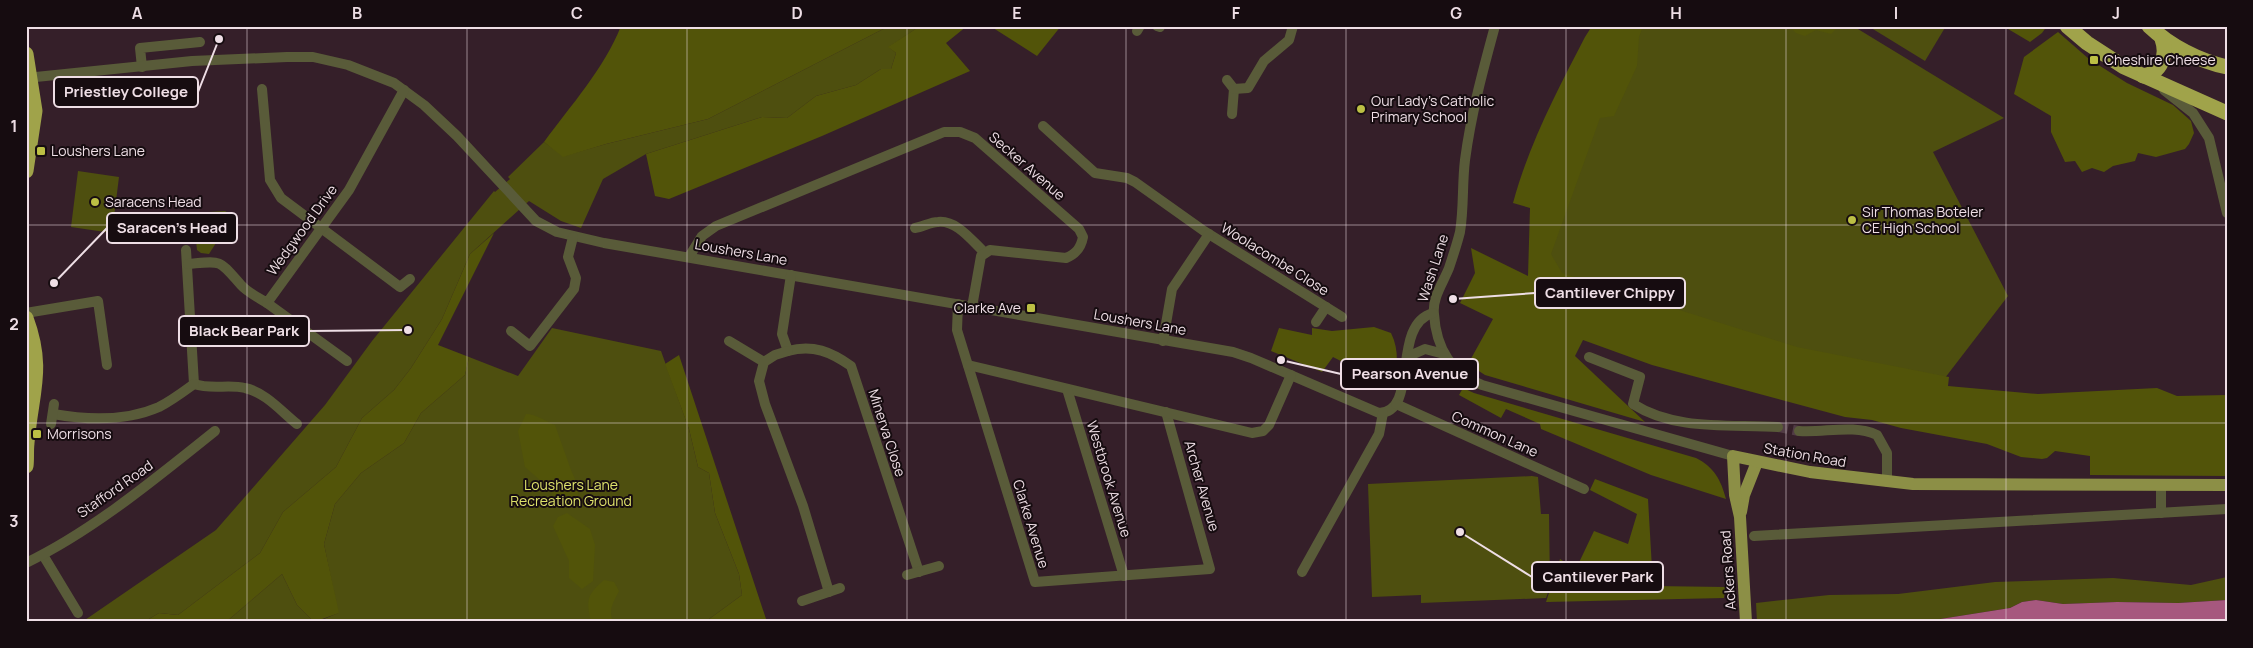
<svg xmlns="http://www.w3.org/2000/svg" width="2253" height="648" font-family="Manrope,sans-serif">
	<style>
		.green { fill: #4e4f0f }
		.forest { fill: #525409 }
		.water { fill: #a6587e }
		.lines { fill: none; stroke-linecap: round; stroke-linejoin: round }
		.minor-tunnel { stroke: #513c45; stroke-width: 10; stroke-dasharray: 10 5; stroke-linecap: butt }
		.minor { stroke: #595b39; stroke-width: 10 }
		.major { stroke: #8c8f46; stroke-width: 12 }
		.highway { stroke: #a0a34a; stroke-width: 15 }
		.grid { fill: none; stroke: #eedee5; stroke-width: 1; stroke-opacity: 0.55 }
		.poi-dot { fill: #bcbf44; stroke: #160c10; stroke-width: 2 }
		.labels { text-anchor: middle; stroke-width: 4; stroke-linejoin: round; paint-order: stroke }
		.poi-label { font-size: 14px; fill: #eedee5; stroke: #160c10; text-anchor: start }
		.street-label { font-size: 14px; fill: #eedee5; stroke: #160c10 }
		.park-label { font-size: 14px; fill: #dee26b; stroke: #160c10 }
		.leader { fill: none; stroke: #eedee5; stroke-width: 2 }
		.callout-dot { fill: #eedee5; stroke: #160c10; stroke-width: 2 }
		.callout { fill: #160c10; stroke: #eedee5; stroke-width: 2 }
		.callout-label { font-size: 15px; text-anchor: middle; font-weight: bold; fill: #eedee5 }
		.neatline { fill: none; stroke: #eedee5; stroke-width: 2 }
		.grid-label { font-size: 16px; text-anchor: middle; font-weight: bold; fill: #eedee5 }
	</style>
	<rect width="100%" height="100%" fill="#351f29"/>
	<g class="green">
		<polygon points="889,26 920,26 889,47 896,53 891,69 881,69 856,85 816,96 787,118 762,117 646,154 603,179 581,228 561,221 529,201 470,254 442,319 411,368 394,390 362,418 336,467 283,512 260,553 178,615 159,613 144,622 82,622 216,530 325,405 372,341 494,191 495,192 510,179 508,177 544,142 564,156 606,144 708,119"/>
		<polygon points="1632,26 1853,26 2004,118 1933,152 2008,296 1938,387 1561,286 1546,259"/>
		<polygon points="1868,26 1946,26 1925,61"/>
		<polygon points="78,171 119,177 112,233 71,227"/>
		<polygon points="225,211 233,216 209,254 201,253 197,250 193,213"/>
		<polygon points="552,328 661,351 689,429 698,467 709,473 715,513 739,574 742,595 705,622 317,622 338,613 324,544 335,504 361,473 404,443 421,413 465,375 469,357 518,376"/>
		<polygon points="1532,476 1538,477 1541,514 1549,514 1550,587 1546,598 1421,603 1421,595 1372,597 1368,484"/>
		<polygon points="282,574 297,605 314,622 226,622"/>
		<polygon points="2227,577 2227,600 2178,603 2117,602 2063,604 2036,600 2022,602 2010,608 1934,620 1757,622 1756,603 1829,595 1898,594 1995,582 2113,578 2191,585"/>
	</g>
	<g class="forest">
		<path d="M621,26H889L708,119L606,144L563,157L544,142C571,105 604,69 621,26Z"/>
		<polygon points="920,26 967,26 946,43 970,71 822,136 669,199 655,196 646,154 762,117 787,118 816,96 856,85 881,69 891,69 896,53 888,47"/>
		<polygon points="990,26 1061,26 1037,56"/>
		<path d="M1592,26H1643L1639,37L1637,66L1614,116L1600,118L1551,254L1562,273L1797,347L1949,377L1948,386L2038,394L2157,388L2177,396L2227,395V476L2090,475V456L2055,451L2047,458L2042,459L2021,457L1987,444L1901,428L1872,420L1845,417L1652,365L1583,340L1575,356L1645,422L1485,375L1468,364L1493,319L1460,303L1475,273L1471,248L1528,276L1530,208L1513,203C1529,144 1557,91 1585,37Z"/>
		<polygon points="1839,26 1831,34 1816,30 1805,36 1796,33 1790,27"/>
		<polygon points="2003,26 2047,26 2042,33 2030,42"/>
		<polygon points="2058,32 2089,59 2127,83 2173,105 2191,121 2194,133 2189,144 2185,149 2156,157 2138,153 2135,161 2113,166 2104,172 2092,168 2082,172 2075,161 2065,162 2051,132 2051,116 2014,94 2024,57"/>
		<polygon points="494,233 438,345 469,357 465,375 421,413 404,443 361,473 335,504 324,544 339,613 314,622 297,605 282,574 226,622 144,622 159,613 178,615 260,553 283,512 336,467 362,418 394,390 411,368 442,319 470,254"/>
		<path d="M1374,327L1391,333C1400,351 1397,369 1393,388L1333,357L1322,372L1271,351L1279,328L1312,335V328L1332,331Z"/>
		<polygon points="679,355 767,622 705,622 742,595 739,574 715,513 709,473 698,467 689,429 665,364"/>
		<path d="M1463,388L1474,393L1696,458C1714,467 1721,480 1726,499L1651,475L1541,429L1540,424L1506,409L1501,418L1459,395Z"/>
		<path d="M526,414C536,414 545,421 555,425L571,470L578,486V499L570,505L557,501L549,488L525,467L518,431Z"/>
		<polygon points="1595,479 1648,499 1653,586 1725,587 1724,598 1546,602 1560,559 1568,564 1568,573 1574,573 1594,531 1628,544 1637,514 1590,490"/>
		<polygon points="567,513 590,529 595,545 593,581 582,589 569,578 569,561 553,526 558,517"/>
		<path d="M604,580L614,582L619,591C614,601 607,611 614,622H591C586,599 587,595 604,580Z"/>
	</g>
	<polygon class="water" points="2036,600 2063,604 2117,602 2178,603 2227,600 2227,622 1894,622 1934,620 2010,608 2022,602"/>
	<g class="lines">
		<polyline class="minor-tunnel" points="1778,427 1799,431"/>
		<g class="minor">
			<polyline points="1157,26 1160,27"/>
			<path d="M1495,26C1483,70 1471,114 1465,160C1462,184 1464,208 1460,232C1457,244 1453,256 1449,268C1443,283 1432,298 1434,314C1436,347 1451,373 1482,385L1733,456"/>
			<polyline points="1137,31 1140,26"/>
			<polyline points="142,67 140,48 200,42"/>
			<path d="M26,78L192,61L287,57H313L348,65L394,83L424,105L457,136L536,221L557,232L604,243L1233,352L1251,358L1379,413C1420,412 1390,325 1433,313"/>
			<polyline points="1227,80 1234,89 1232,114"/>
			<polyline points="262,89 270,180 281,198 400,287 410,279"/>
			<polyline points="1234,89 1248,88 1264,61 1289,40 1293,26"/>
			<polyline points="2164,90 2193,113 2209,138 2227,213"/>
			<polyline points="1043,126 1095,173 1127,178 1135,182 1204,231 1342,317"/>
			<path d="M915,228C923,227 930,222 938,222C957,220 972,241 984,252"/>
			<polyline points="186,250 194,384"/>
			<path d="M689,257L702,236L716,226L944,132H960L975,138L1079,229L1083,237C1081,248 1076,254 1066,258L990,250L981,256L972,307"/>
			<path d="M188,264C223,261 218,259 241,285C247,292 259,298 267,303L349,190L404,90"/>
			<path d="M791,275L782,334L788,351C813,344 831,352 851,366L919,572"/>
			<polyline points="267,303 347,361"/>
			<polyline points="958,304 957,330 1035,582 1210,569 1166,412"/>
			<polyline points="26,313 98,301 107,365"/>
			<polyline points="1316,322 1326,307"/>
			<polyline points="511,331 530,346 574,289 576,278 568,257 573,237"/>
			<polyline points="729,341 764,362"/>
			<polyline points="1163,341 1172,289 1209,234"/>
			<polyline points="788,351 775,355 764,362 759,381 765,404 803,506 829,592"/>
			<polyline points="1407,357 1425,349 1444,354"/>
			<path d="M1589,357L1640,377L1633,404C1675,431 1730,424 1778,427"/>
			<polyline points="968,365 1252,433 1263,431 1269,425 1291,375"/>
			<path d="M194,384C212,390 228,384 245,388C265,392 282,412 297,424"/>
			<polyline points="1067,389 1124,576"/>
			<polyline points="1396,404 1584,489"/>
			<path d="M53,414C87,420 125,422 159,407C171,401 183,392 194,384"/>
			<polyline points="51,424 54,404"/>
			<path d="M1799,431C1825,433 1853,424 1877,435L1887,453V482"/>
			<polyline points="2161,485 2161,513"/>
			<polyline points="1754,536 2227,509"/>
			<polyline points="43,555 78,613"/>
			<path d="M26,563C94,530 156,478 215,431"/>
			<polyline points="1302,572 1379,434 1383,413"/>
			<polyline points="907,575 939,566"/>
			<polyline points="802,601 840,588"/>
		</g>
		<g class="major">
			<polyline points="1741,512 1744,495 1757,462"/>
			<polyline points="1746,622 1740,517 1735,495 1733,456 1810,472 1913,484 2227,485"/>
		</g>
		<g class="highway">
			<polyline points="2067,26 2087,43 2124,67 2227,113"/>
			<path d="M2149,26C2170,46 2199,61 2227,67"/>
			<polyline points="26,54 35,111 26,171"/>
			<path d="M2143,76C2161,73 2168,55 2162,39"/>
			<path d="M26,318C45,369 31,393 27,443C26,451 27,459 26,466"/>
		</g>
	</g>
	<path class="grid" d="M247,26V622M467,26V622M687,26V622M907,26V622M1126,26V622M1346,26V622M1566,26V622M1786,26V622M2006,26V622M26,225H2227M26,423H2227"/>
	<g class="poi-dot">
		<rect x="2089" y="55" width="10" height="10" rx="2.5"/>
		<circle cx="1361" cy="109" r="5"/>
		<rect x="36" y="146" width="10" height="10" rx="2.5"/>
		<circle cx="95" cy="202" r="5"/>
		<circle cx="1852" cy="220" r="5"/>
		<rect x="1026" y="303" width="10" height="10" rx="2.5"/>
		<rect x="32" y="429" width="10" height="10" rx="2.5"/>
	</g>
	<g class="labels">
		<g class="poi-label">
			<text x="2104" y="65">Cheshire Cheese</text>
			<text x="1371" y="106">Our Lady's Catholic<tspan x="1371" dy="16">Primary School</tspan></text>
			<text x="51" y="156">Loushers Lane</text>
			<text x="105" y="207">Saracens Head</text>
			<text x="1862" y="217">Sir Thomas Boteler<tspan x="1862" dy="16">CE High School</tspan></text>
			<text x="1021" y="313" text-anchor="end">Clarke Ave</text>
			<text x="47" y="439">Morrisons</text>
		</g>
		<g class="street-label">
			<text transform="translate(1027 166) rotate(41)" y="5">Secker Avenue</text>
			<text transform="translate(302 230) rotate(-54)" y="5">Wedgwood Drive</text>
			<text transform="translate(741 252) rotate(10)" y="5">Loushers Lane</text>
			<text transform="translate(1275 259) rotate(32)" y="5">Woolacombe Close</text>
			<text transform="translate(1433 268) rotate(-72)" y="5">Wash Lane</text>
			<text transform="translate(1140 322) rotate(10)" y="5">Loushers Lane</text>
			<text transform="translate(887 433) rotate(72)" y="5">Minerva Close</text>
			<text transform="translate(1495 434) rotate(24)" y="5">Common Lane</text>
			<text transform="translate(1805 455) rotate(10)" y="5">Station Road</text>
			<text transform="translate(1109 479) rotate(73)" y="5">Westbrook Avenue</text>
			<text transform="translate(1202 486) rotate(74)" y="5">Archer Avenue</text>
			<text transform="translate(115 489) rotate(-35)" y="5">Stafford Road</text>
			<text transform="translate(1031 524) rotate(73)" y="5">Clarke Avenue</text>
			<text transform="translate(1728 570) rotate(-94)" y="5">Ackers Road</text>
		</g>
		<g class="park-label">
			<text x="571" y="490">Loushers Lane<tspan x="571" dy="16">Recreation Ground</tspan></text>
		</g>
	</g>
	<path class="leader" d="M219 39L198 92M54 283L107 228M1453 299L1535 293M408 330L309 331M1281 360L1341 374M1460 532L1532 577"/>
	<g class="callout-dot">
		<circle cx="219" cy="39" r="5"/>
		<circle cx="54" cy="283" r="5"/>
		<circle cx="1453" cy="299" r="5"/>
		<circle cx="408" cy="330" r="5"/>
		<circle cx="1281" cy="360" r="5"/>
		<circle cx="1460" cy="532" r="5"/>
	</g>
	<g class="callout">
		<rect x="54" y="77" width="144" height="30" rx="5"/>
		<rect x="107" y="213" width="130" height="30" rx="5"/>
		<rect x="1535" y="278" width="150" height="30" rx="5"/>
		<rect x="179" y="316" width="130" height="30" rx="5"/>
		<rect x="1341" y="359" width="137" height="30" rx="5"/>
		<rect x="1532" y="562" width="131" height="30" rx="5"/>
	</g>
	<g class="callout-label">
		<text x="126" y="97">Priestley College</text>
		<text x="172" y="233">Saracen's Head</text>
		<text x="1610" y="298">Cantilever Chippy</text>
		<text x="244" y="336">Black Bear Park</text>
		<text x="1410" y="379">Pearson Avenue</text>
		<text x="1598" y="582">Cantilever Park</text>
	</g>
	<rect width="2253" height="648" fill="none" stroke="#160c10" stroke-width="55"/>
	<rect x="28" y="28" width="2198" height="592" class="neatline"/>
	<g class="grid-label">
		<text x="137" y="19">A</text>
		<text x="357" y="19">B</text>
		<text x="577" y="19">C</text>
		<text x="797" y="19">D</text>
		<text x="1017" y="19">E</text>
		<text x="1236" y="19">F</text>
		<text x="1456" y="19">G</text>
		<text x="1676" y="19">H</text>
		<text x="1896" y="19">I</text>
		<text x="2116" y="19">J</text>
		<text x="14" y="132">1</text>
		<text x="14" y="330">2</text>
		<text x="14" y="527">3</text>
	</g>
</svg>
